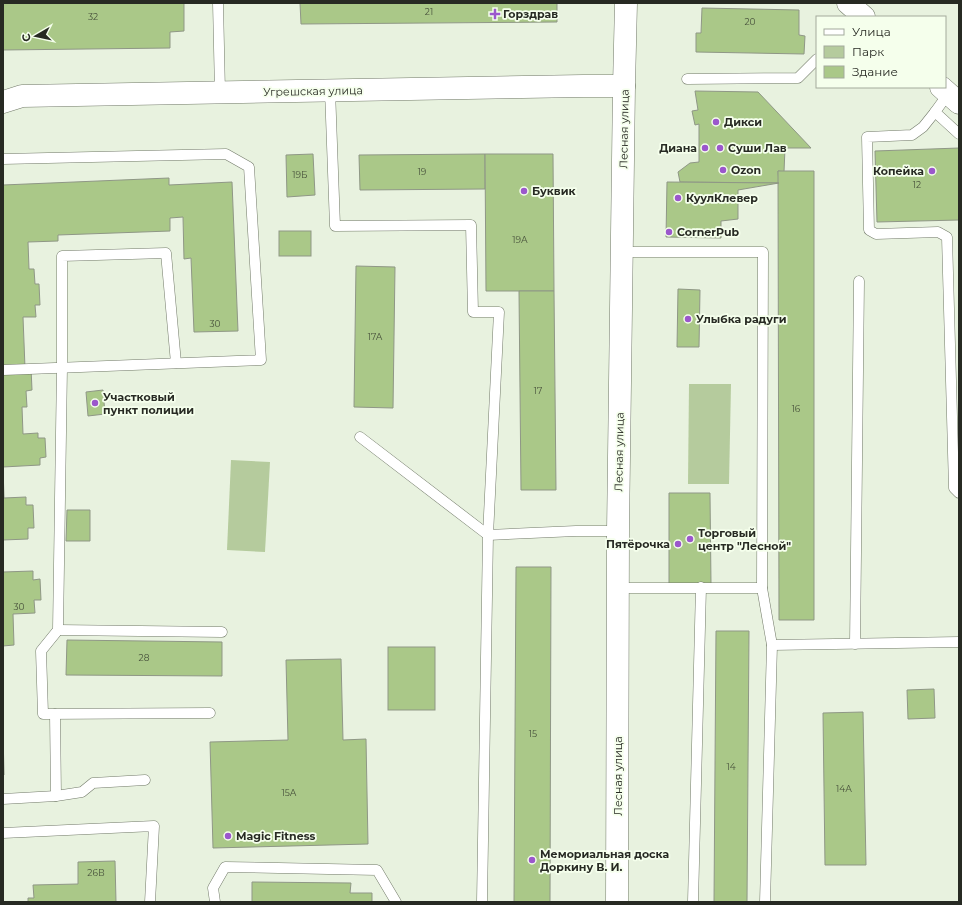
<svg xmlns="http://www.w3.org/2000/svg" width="962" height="905" font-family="Montserrat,sans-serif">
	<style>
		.green { fill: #b5cb9d }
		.building { fill: #aac888; stroke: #8f9786 }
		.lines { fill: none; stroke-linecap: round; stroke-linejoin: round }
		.service-casing { stroke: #727a69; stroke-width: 11 }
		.tertiary-casing { stroke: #727a69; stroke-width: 23 }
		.secondary-casing { stroke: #727a69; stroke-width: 23 }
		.service { stroke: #fff; stroke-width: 10 }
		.tertiary { stroke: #fff; stroke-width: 22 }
		.secondary { stroke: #fff; stroke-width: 22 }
		.poi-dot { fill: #9b57cc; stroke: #f5ffec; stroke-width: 1.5 }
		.labels { text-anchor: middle; stroke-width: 3.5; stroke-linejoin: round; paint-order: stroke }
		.number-label { font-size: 9px; fill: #48523c }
		.poi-label { font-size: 11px; font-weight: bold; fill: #272a23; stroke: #f5ffec; text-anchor: start }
		.street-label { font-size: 11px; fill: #272a23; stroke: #f5ffec }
	</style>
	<rect width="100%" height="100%" fill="#e8f2df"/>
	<g class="green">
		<polygon points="689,384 731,384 729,484 688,484"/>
		<polygon points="231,460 270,462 265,552 227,550"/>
	</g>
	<g class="building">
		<polygon points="3,3 184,3 184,31 170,32 170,48 3,50"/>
		<polygon points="300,3 557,3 557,22 301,24"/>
		<polygon points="702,8 799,10 799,35 805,36 804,54 696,52 696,33 701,33"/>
		<polygon points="695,91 758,92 811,148 785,148 784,172 778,171 779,183 680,182 678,172 690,163 699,162 699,124 695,125 692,111 698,110"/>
		<polygon points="959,148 959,220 877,222 875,151"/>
		<polygon points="313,154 315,195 287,197 286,155"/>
		<polygon points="485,154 485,189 360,190 359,155"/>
		<polygon points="485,154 553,154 554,291 486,291"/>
		<polygon points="778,171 814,171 814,620 779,620"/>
		<polygon points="169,178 169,185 232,182 238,331 194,332 191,258 184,259 183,217 170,218 170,231 58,235 58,241 28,242 29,269 34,269 35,284 39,284 40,305 35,305 36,317 23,317 25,368 31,368 32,390 26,391 27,407 22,407 23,434 38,433 38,438 45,438 46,457 40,458 40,465 3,467 3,185"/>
		<polygon points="667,182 779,183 738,190 738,219 721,221 721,238 666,237"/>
		<rect x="279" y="231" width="32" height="25"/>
		<polygon points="356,266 395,267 393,408 354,407"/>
		<polygon points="678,289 700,290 699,347 677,347"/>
		<polygon points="519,291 554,291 556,490 521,490"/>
		<polygon points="103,390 105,414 88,416 86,392"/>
		<polygon points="3,468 4,498 26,497 26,505 33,505 34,528 28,528 28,539 3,540"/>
		<polygon points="669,493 710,493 711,584 669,584"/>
		<polygon points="67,510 90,510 90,541 66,541"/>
		<polygon points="516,567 551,567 550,902 514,902"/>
		<polygon points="3,571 3,572 33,571 33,580 40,579 41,600 34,600 35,613 13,614 14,645 3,646"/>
		<polygon points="716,631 749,631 747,902 714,902"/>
		<polygon points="67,640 222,642 222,676 66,675"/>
		<rect x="388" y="647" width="47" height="63"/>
		<polygon points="341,659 343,740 366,739 368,844 213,848 210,742 288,740 286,660"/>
		<polygon points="934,689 935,718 908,719 907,690"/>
		<polygon points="863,712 866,865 825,865 823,713"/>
		<polygon points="3,732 4,775 3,775"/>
		<polygon points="115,861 116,902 28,902 28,898 34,898 33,885 78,884 78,862"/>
		<polygon points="252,882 351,883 350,893 372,893 372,902 252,902"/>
	</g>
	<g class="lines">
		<defs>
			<g id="service">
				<polyline points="218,3 220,92"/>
				<polyline points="687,79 798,78 817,59"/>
				<polyline points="330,90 335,226 471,225 473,312 499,312 488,535 482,902"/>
				<polyline points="948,94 935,112 959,134"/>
				<polyline points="935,112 923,127 912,135 867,137 869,230 876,234 938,232 947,237 954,488 959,493"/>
				<polyline points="3,159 226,154 249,167 261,360 3,370"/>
				<polyline points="621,252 763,252 762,588 772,645 765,902"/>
				<polyline points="176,363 166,253 62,256 62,367 58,630 41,651 43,714 210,713"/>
				<polyline points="360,437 488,535 576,531 618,531"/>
				<polyline points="619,588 762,588"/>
				<polyline points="58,630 222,632"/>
				<polyline points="855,644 859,281"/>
				<polyline points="772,645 959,642"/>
				<polyline points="55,714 56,796"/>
				<polyline points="3,799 56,796 82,792 93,783 145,780"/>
				<polyline points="3,833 154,826 150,902"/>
				<polyline points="215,902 213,888 225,867 377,870 396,902"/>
				<polyline points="693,902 701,587"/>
			</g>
			<g id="tertiary">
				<polyline points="848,3 864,17"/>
				<polyline points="941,87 959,103"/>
				<polyline points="617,902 618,531 624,86"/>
			</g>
			<polyline id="secondary" points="3,102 22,96 583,86 624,86 626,3"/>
		</defs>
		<use href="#service" class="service-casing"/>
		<use href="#tertiary" class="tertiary-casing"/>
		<use href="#secondary" class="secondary-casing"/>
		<use href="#service" class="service"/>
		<use href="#tertiary" class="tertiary"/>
		<use href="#secondary" class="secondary"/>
	</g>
	<g class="poi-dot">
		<path d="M493 8h4v4h4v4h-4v4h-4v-4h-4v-4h4z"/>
		<circle cx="716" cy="122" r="4"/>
		<circle cx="705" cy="148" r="4"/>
		<circle cx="720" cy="148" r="4"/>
		<circle cx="723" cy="170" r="4"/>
		<circle cx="932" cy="171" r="4"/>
		<circle cx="524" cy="191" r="4"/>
		<circle cx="678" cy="198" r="4"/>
		<circle cx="669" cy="232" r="4"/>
		<circle cx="688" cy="319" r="4"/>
		<circle cx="95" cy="403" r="4"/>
		<circle cx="690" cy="539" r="4"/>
		<circle cx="678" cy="544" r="4"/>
		<circle cx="228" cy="836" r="4"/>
		<circle cx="532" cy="860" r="4"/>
	</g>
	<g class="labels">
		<g class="number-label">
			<text x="429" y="15">21</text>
			<text x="93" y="20">32</text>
			<text x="750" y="25">20</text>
			<text x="422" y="175">19</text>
			<text x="300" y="178">19Б</text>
			<text x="917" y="188">12</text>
			<text x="520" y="243">19А</text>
			<text x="215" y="327">30</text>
			<text x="375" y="340">17А</text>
			<text x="538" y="394">17</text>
			<text x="796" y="412">16</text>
			<text x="19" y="610">30</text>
			<text x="144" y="661">28</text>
			<text x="533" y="737">15</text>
			<text x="731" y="770">14</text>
			<text x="844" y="792">14А</text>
			<text x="289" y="796">15А</text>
			<text x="96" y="876">26В</text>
		</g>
		<g class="poi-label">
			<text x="503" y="18">Горздрав</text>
			<text x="724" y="126">Дикси</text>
			<text x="697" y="152" text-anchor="end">Диана</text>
			<text x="728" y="152">Суши Лав</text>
			<text x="731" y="174">Ozon</text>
			<text x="924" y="175" text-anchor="end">Копейка</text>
			<text x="532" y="195">Буквик</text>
			<text x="686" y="202">КуулКлевер</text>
			<text x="677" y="236">CornerPub</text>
			<text x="696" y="323">Улыбка радуги</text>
			<text x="103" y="401">Участковый<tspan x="103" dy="13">пункт полиции</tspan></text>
			<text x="698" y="537">Торговый<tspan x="698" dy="13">центр "Лесной"</tspan></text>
			<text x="670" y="548" text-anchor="end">Пятёрочка</text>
			<text x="236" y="840">Magic Fitness</text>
			<text x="540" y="858">Мемориальная доска<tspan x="540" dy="13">Доркину В. И.</tspan></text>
		</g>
		<g class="street-label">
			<text transform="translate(313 91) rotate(-1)" y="4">Угрешская улица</text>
			<text transform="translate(624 129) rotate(-89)" y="4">Лесная улица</text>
			<text transform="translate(619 452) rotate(-89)" y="4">Лесная улица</text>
			<text transform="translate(618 776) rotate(-90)" y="4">Лесная улица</text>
		</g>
	</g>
	<rect width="962" height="905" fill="none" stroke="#272a23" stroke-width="8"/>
	<rect x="816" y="16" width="130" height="72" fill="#f5ffec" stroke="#a3aa9c"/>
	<rect x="824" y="29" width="20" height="6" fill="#ffffff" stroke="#a3aa9c"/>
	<text x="852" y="36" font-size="12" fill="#272a23">Улица</text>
	<rect x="824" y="46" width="20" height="12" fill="#b5cb9d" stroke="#a3aa9c"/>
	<text x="852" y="56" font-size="12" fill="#272a23">Парк</text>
	<rect x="824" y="66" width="20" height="12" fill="#aac888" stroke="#a3aa9c"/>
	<text x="852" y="76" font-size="12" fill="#272a23">Здание</text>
	<g transform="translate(36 36) rotate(261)" stroke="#f5ffec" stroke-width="3" paint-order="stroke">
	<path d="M0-3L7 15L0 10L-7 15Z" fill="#272a23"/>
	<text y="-6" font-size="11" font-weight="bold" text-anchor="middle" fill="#272a23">С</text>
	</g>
</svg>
